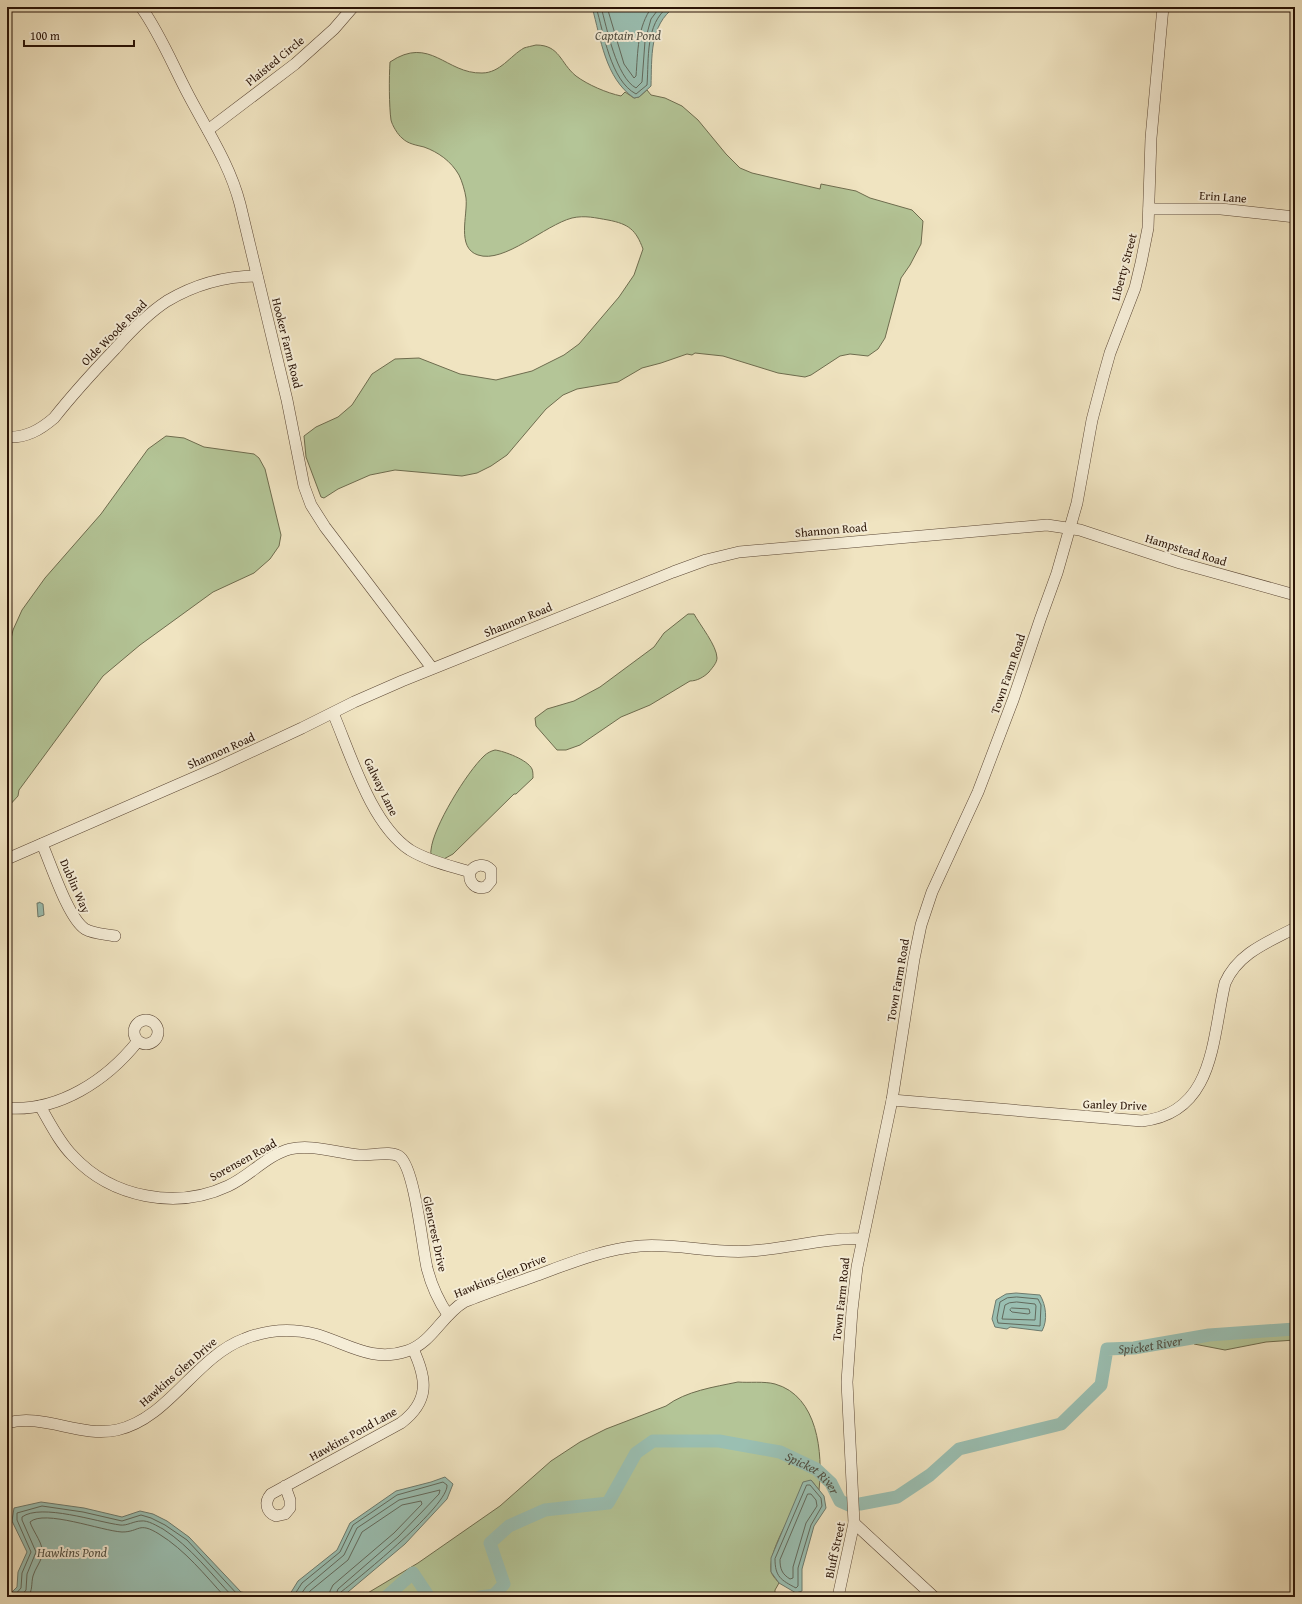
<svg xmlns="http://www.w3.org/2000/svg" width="1302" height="1604" font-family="'Gentium Book Plus',serif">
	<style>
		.green { fill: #b4c597; stroke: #6e6c4e }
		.water { fill: #9abfb2; stroke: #6d7a6d }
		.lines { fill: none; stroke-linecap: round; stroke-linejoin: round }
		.shore { stroke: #62695c; stroke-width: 1 }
		.river { stroke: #9abfb2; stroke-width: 13 }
		.minor-casing { stroke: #5b4735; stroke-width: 12 }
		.minor { stroke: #f5edd7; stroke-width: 11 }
		.labels { text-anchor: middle; stroke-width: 4; stroke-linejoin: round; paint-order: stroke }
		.street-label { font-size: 12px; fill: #291306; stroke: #f5edd7 }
		.water-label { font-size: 13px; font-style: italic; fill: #514f42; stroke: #f5edd7 }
	</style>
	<rect width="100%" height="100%" fill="#f0e4c1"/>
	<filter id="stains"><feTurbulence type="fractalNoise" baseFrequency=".005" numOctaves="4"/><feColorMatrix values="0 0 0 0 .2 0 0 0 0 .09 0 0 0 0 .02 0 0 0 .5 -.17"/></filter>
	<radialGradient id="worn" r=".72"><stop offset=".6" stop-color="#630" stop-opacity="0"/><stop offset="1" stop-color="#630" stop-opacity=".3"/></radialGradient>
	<g class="green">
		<path d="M536,45C560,45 560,63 576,76C588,85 607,93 621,96L625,92L634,98L639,97L647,90L651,95L665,98L682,106L698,120L726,154L740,168L752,173L820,189L821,184L856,191L870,198L912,210L923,221L921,244L910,265L901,278L885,338L878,349L868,356L850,354L840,356L811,375L805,377L778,373L723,356L695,353L692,355L687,354L661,363L642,368L618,382L577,389L563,395L546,409L507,455L491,466L477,473L462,476L395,470L370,475L338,489L324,498L321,497L306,457L304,436L316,427L338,417L352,405L372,374L395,359L419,358L460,374L496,380L532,371L564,355L579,344L619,297L634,275L643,249C636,230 629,224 608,220C596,218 585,215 572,218C545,225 504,264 478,255C456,248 468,215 466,198C465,191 462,181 459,175C451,161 438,152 424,147C416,145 408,144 402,138C398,135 392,125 391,120C389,106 389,77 390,62C430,35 446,74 482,73C500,73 510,56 524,48C527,47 532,46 536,45Z"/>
		<polygon points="166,436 184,438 204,447 254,454 259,458 265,469 281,535 279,546 270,559 254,573 213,592 140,645 103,676 19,790 18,796 7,808 7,657 13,630 22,610 45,578 101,514 148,449"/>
		<path d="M688,614H694C700,625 717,646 717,658C717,663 712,668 709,672C704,677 697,681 690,681L650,705L621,717L580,745L566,750H557L536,726L535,718L547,709L574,701L600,687L654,647L664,633Z"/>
		<path d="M495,750C504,751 528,760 532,769C533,771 533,775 533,778L516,794H514L453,854L442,860L433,859C432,857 430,853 431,850C433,827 467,772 484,756C487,753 491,751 495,750Z"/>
		<polygon points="1295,1323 1295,1340 1266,1342 1225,1350 1194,1344 1199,1339 1238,1338 1271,1331"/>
		<path d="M738,1382C749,1383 764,1381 775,1384C818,1396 823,1453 819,1490L811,1480C800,1500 768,1548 771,1570C771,1575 776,1579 779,1583L775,1590V1597H361L418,1563L500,1506L551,1461L580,1442L606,1429L666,1406C686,1391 714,1387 738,1382Z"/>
	</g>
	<g class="water">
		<path d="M592,7H675C649,25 652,58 651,86L639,97L634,98C605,78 601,39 592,7Z"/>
		<polygon points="39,902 43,904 44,915 38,917 37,903 39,903"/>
		<path d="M1016,1293L1040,1295C1046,1305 1048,1320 1042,1331L1010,1327L1007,1329L995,1327L992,1319L996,1300L1006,1294Z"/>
		<polygon points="445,1477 453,1484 447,1499 405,1544 342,1597 284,1597 290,1594 298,1581 337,1550 350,1523 396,1491 431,1482"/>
		<polygon points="811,1480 824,1496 826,1508 814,1526 802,1569 802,1591 796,1593 779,1583 771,1572 771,1558 803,1482"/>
		<polygon points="41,1502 84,1508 122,1517 140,1511 153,1514 167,1521 189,1537 241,1592 267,1597 7,1597 7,1593 10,1594 17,1587 18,1572 27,1552 12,1521 14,1508"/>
	</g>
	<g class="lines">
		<g class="shore">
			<path d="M596,7C604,33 610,80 636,94L647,85C649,59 645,24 668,7"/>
			<path d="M601,7C607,28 616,77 636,88L642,82L645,41L651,19L660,7"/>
			<path d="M607,7L624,64L634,78L636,76C638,52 637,27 652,7"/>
			<polygon points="1017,1297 1038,1299 1041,1305 1040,1326 998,1323 997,1318 1000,1302 1007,1298"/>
			<polygon points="1017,1302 1035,1304 1036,1306 1035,1320 1002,1319 1005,1305 1009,1303"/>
			<polygon points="1012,1308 1029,1309 1030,1313 1028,1314 1012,1312 1010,1310"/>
			<path d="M807,1485H810L821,1498L822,1506L811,1525L798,1568V1586L796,1588C781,1580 775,1577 775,1559Z"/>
			<path d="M808,1494H811L816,1500L817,1506L806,1523L793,1567V1578L790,1579C782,1574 780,1569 780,1560Z"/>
			<polyline points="13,1597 21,1588 22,1573 31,1552 17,1520 17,1513 42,1506 83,1512 122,1521 141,1515 151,1518 165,1525 187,1540 238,1595 245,1597"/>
			<path d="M20,1597L26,1590L27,1574L36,1552L22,1520V1517C41,1503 97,1522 120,1525C127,1526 134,1521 141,1521C148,1520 157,1526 163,1529C191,1547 211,1574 233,1597"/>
			<path d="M28,1597C33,1590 31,1584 33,1576C35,1569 40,1563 42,1556C45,1545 33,1532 30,1522C44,1509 102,1531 122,1532C140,1532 138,1521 159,1534C185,1550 205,1575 225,1597"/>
			<path d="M293,1597L302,1583L340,1552L353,1525L397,1495L443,1482L447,1485C449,1505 360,1577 341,1592L340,1597"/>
			<polyline points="299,1597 306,1587 344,1555 357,1528 399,1500 440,1490 439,1494 398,1537 338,1589 335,1597"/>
			<polyline points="306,1597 310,1591 348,1560 362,1532 402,1505 421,1501 422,1504 394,1533 333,1585 330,1591 329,1597"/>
		</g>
		<g class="river">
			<polyline points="386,1597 413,1573 429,1597"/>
			<path id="s1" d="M480,1597L494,1595L504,1584L490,1543L509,1526L545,1510L608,1503L636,1453L653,1441H719L780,1452L816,1469L831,1483L840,1501L849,1505L860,1504L897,1497L930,1475L959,1449L1061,1424L1101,1385L1107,1349L1134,1348L1209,1335L1295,1329"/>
		</g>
		<defs>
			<g id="minor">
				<path d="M141,7C161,35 173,66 189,96C208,132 230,165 240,204L287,400L304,486L311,505L325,527L432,668"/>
				<polyline points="208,130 295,64 334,29 353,7"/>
				<polyline points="1149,209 1221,209 1295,217"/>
				<path d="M7,437C26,438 40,430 54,418C73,394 94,371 115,349C130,332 147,314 167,301C194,285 226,276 257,276"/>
				<path d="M333,713C351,755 371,824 410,850C428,861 451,866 470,872C468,883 476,890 486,887L491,881V870C484,863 475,864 470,872"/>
				<path d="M42,844C51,864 68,918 85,929C94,934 105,934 115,936"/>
				<polyline points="7,859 216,768 302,728 354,702 402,681 673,572 706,560 739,552 1047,525 1080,530 1180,563 1295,595"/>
				<circle cx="146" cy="1032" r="12"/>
				<path d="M892,1100L1142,1121C1215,1113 1212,1038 1225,983C1238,953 1268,942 1295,928"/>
				<path d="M40,1106C50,1123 59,1142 73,1156C112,1198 177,1210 228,1186C250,1176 267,1155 290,1149C313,1144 336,1153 359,1155C371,1156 392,1150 400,1157C415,1170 422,1245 427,1268C431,1284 438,1300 448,1315"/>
				<path d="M7,1108C59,1112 107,1080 138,1041"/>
				<path d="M7,1423C44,1413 80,1438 117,1430C168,1419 196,1357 244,1339C266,1330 291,1328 315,1334C347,1343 372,1363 407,1351C432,1343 442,1315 464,1302C486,1293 510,1285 532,1277C568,1264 603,1249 640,1246C677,1243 713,1254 750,1251C786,1249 827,1237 862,1239"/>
				<path d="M285,1486L290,1500V1508L285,1514L276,1516C266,1512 264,1502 271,1494L401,1423C430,1401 427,1379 413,1349"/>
				<polyline points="854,1523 934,1597"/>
				<polyline points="838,1597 854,1523 847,1382 852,1310 857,1267 892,1100 914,959 921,925 932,892 978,792 1013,700 1040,620 1057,573 1077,503 1092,420 1103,378 1110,353 1135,288 1141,263 1148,228 1151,138 1163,7"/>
			</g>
		</defs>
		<use href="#minor" class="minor-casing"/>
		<use href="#minor" class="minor"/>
	</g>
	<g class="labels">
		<g class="street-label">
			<text transform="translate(275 61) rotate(-39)" y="4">Plaisted Circle</text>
			<text transform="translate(1223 197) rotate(4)" y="4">Erin Lane</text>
			<text transform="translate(1124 267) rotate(-75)" y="4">Liberty Street</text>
			<text transform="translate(114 333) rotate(-45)" y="4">Olde Woode Road</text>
			<text transform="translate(287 343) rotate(76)" y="4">Hooker Farm Road</text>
			<text transform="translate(831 530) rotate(-5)" y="4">Shannon Road</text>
			<text transform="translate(1186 550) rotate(17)" y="4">Hampstead Road</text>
			<text transform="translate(518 620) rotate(-22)" y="4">Shannon Road</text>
			<text transform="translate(1008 674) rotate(-71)" y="4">Town Farm Road</text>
			<text transform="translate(221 751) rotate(-24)" y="4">Shannon Road</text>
			<text transform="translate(381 787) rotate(64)" y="4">Galway Lane</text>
			<text transform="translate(75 886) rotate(66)" y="4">Dublin Way</text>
			<text transform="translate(898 980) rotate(-80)" y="4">Town Farm Road</text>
			<text transform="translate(1115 1105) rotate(2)" y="4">Ganley Drive</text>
			<text transform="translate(243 1160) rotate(-29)" y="4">Sorensen Road</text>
			<text transform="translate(435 1234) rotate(78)" y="4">Glencrest Drive</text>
			<text transform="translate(500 1276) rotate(-22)" y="4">Hawkins Glen Drive</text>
			<text transform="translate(841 1299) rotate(-84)" y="4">Town Farm Road</text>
			<text transform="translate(178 1372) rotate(-41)" y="4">Hawkins Glen Drive</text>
			<text transform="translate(353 1434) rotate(-29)" y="4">Hawkins Pond Lane</text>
			<text transform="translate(835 1550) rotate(-78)" y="4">Bluff Street</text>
		</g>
		<g class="water-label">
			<text x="628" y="40">Captain Pond</text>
			<text dy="5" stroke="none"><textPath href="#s1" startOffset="865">Spicket River</textPath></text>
			<text dy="5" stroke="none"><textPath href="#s1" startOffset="446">Spicket River</textPath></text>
			<text x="72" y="1557">Hawkins Pond</text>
		</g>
	</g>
	<rect width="1302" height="1604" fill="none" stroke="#f0e4c1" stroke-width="24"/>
	<rect x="8" y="8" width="1286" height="1588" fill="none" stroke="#291306" stroke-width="2"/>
	<rect x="12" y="12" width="1278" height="1580" fill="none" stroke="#291306"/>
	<path d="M24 40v6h110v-6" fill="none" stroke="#291306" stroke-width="2"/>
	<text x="30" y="40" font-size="12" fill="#291306" stroke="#f5edd7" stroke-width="3" paint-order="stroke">100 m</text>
	<rect width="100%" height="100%" filter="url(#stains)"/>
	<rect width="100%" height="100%" fill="url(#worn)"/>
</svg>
